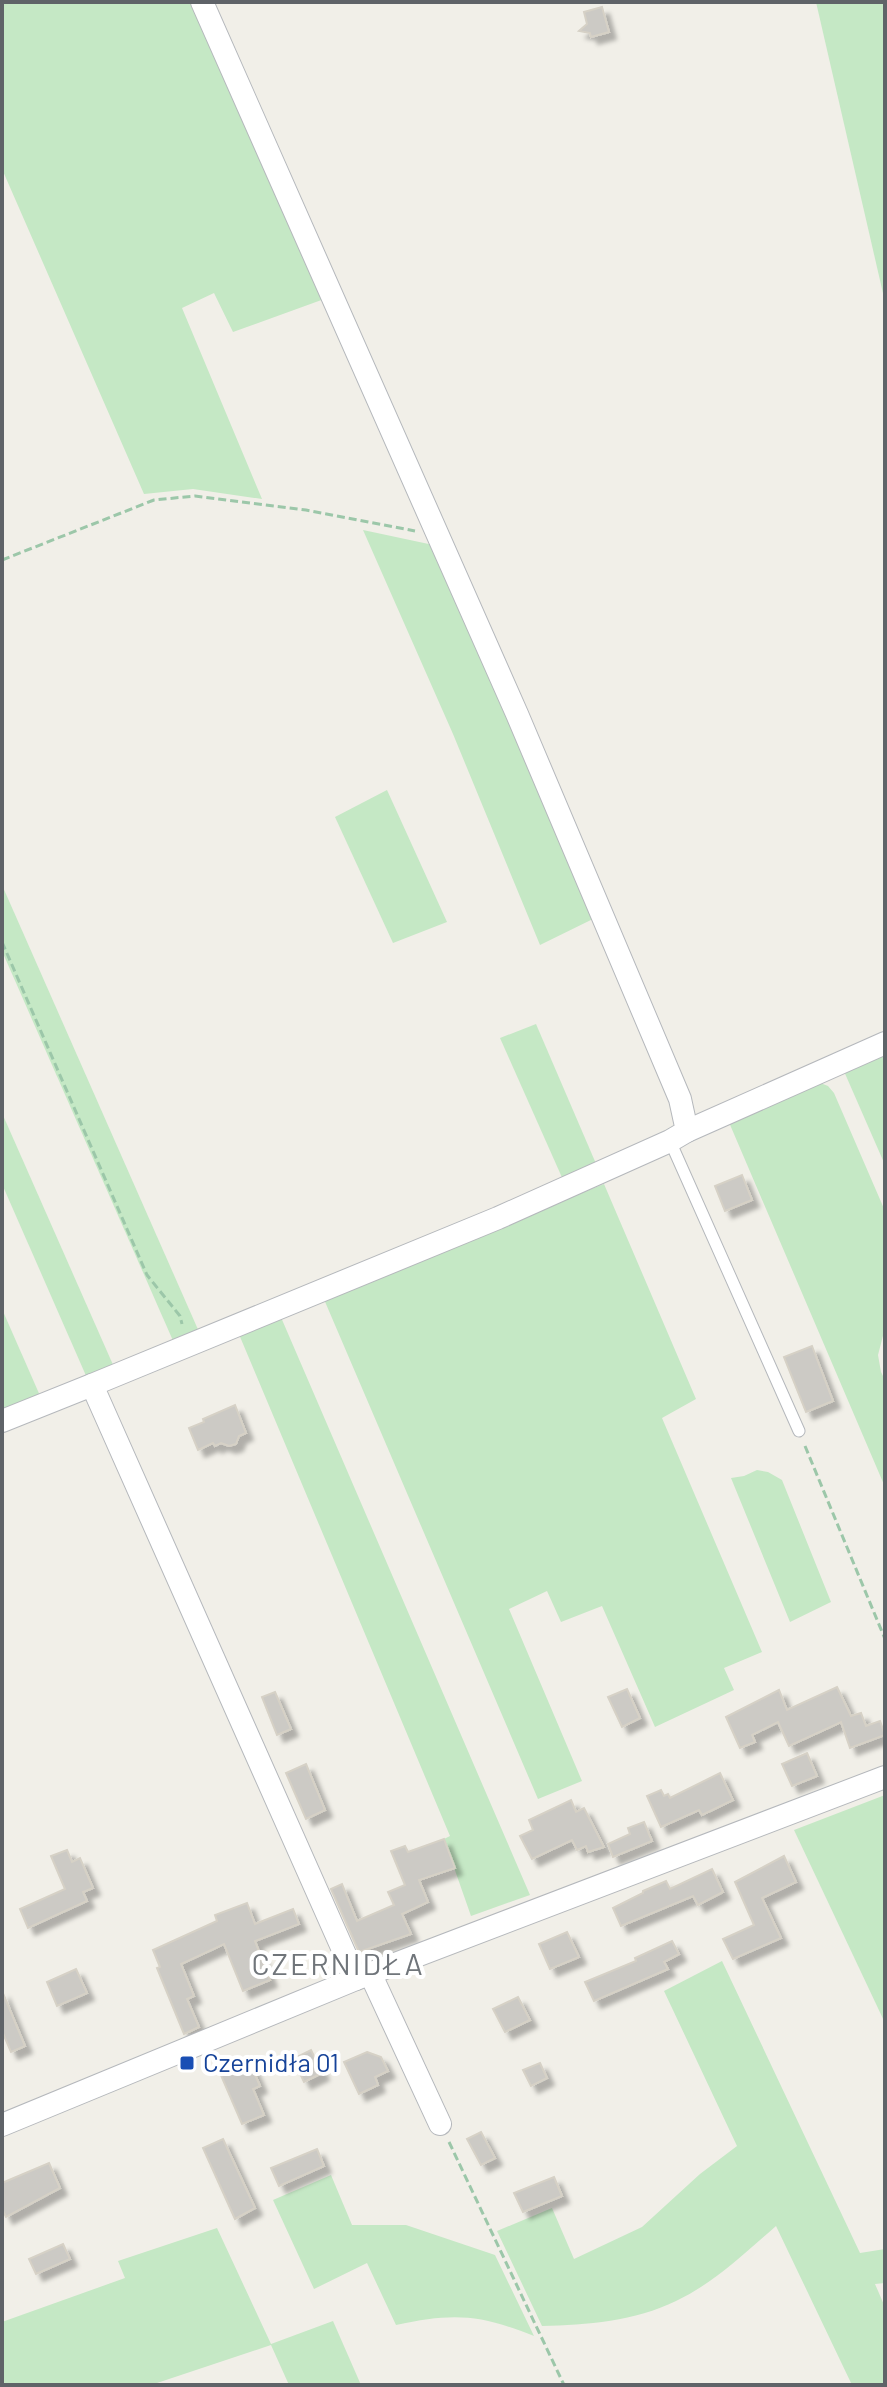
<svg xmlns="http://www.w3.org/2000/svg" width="887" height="2387" font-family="Barlow,sans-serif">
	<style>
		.green { fill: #c5e8c5 }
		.building { fill: #cccac5; stroke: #d6d1c6; stroke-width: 2; filter: url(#shadow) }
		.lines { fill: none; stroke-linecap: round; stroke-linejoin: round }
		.lane-casing { stroke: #b5b8bc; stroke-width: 13 }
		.street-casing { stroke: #b5b8bc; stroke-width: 24 }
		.path { stroke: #9cc7a9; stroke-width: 3; stroke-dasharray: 8 4; stroke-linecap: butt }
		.lane { stroke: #fff; stroke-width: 11 }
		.street { stroke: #fff; stroke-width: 22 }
		.transit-dot { fill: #1a4fb4; stroke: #fff; stroke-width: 3 }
		.labels { text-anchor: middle; stroke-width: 8; stroke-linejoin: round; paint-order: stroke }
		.transit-label { font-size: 26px; fill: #164399; stroke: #fff; text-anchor: start }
		.quarter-label { font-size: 30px; letter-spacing: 2px; fill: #70757a; stroke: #fff }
	</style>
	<defs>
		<filter id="shadow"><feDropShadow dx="7" dy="7" stdDeviation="2" flood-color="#0004"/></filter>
	</defs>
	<rect width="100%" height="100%" fill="#f1efe8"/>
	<g class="green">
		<polygon points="2,2 195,2 327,298 233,332 214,293 182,308 262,499 193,489 144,494 2,169"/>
		<polygon points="816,2 885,2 885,302"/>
		<polygon points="363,530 438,546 597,917 540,945 453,734"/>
		<polygon points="387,790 447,922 393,943 335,817"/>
		<polygon points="2,885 200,1334 174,1343 2,951"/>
		<polygon points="536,1024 597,1166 564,1182 500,1038"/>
		<polygon points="885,1051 885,1165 843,1069"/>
		<polygon points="815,1081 828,1086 834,1093 885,1211 885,1328 878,1355 881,1372 885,1380 885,1487 728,1120"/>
		<polygon points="2,1113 114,1367 87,1378 2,1184"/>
		<polygon points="604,1184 696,1399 662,1418 762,1652 724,1668 734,1690 655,1727 602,1606 561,1622 547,1591 509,1609 582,1781 538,1799 323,1297"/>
		<polygon points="2,1309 41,1398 2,1411"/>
		<polygon points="280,1315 530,1895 471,1916 444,1839 450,1836 238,1332"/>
		<polygon points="757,1470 768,1472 782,1480 831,1602 790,1622 731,1478 744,1476"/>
		<polygon points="885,1795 885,2023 794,1830"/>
		<path d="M722,1961L860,2253L885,2249V2283L875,2284L885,2307V2385H852L776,2226C745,2253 714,2283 676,2301C635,2321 587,2325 542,2326L497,2231L552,2208L574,2259L642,2227L700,2174L737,2146L664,1991Z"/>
		<path d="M331,2175L352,2225H406L495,2255L534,2336C479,2314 453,2313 396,2325L367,2263L314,2289L273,2200Z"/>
		<polygon points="217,2228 271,2344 333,2321 361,2385 289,2385 271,2345 151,2385 3,2385 2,2322 125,2278 118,2261"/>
	</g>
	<g class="building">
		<polygon points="602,7 609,32 591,37 590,33 579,31 587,24 584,12"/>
		<polygon points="742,1175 752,1200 725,1211 715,1186"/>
		<polygon points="812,1346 833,1401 806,1412 784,1357"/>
		<polygon points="235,1405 246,1433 239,1436 236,1444 229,1446 221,1443 215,1446 213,1443 198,1450 189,1428 204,1422 203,1419"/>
		<polygon points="837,1687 851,1716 861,1713 866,1726 880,1721 885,1735 850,1748 841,1722 789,1746 778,1722 752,1735 755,1742 740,1748 726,1717 779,1690 787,1710"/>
		<polygon points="627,1689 640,1718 622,1727 608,1697"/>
		<polygon points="275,1692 291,1729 277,1735 262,1697"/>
		<polygon points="807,1753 817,1776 792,1786 782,1764"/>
		<polygon points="306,1764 325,1810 306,1819 286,1773"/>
		<polygon points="720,1773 733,1800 702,1815 699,1810 661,1827 647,1796 661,1790 664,1796 668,1794 670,1798"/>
		<polygon points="571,1800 576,1812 584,1808 604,1847 588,1852 586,1846 577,1850 572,1840 532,1859 520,1836 533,1830 529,1820"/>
		<polygon points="644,1822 652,1841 613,1857 608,1844 630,1834 628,1828"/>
		<polygon points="444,1839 455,1868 419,1880 428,1902 402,1914 411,1934 359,1952 331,1889 342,1884 357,1921 394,1905 388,1892 405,1885 391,1851 405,1846 408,1852"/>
		<polygon points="67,1850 72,1862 80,1858 93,1888 83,1892 87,1901 28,1928 20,1909 65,1889 51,1856"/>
		<polygon points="784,1856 796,1882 762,1898 781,1938 733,1959 723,1939 754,1925 735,1882"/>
		<polygon points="712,1869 723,1892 698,1905 693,1896 621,1926 613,1908 643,1893 643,1891 666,1881 670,1889"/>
		<polygon points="247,1903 255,1924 293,1909 299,1924 255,1941 270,1980 243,1991 224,1944 181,1964 194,1996 187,1999 199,2027 184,2034 157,1968 160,1967 153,1950 217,1921 215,1915"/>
		<polygon points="567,1932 579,1957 550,1969 539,1944"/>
		<polygon points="672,1941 679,1954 664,1962 668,1969 594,2001 585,1982 636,1961 635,1958"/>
		<polygon points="76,1969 87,1993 57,2006 47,1982"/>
		<polygon points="2,1991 25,2046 11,2052 2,2031"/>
		<polygon points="518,1997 530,2020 505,2032 493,2009"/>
		<polygon points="311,2050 322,2073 304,2082 293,2059"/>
		<polygon points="367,2052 381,2057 388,2071 375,2077 378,2085 359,2094 344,2062"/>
		<polygon points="249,2061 260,2086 253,2089 264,2115 242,2124 220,2073"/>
		<polygon points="540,2063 547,2078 531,2086 523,2070"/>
		<polygon points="481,2132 495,2158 481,2165 467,2139"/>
		<polygon points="223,2139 255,2208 235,2219 203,2148"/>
		<polygon points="317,2149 324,2166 279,2186 271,2168"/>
		<polygon points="49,2163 60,2188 6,2217 2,2209 2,2183"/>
		<polygon points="554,2177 562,2196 523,2212 514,2193"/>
		<polygon points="63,2244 70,2259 36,2274 29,2259"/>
	</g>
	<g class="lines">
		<defs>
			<polyline id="lane" points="670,1141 799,1431"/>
			<g id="street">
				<polyline points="202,2 517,714 680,1099 687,1131 670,1141 498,1218 92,1385 356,1979"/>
				<polyline points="687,1131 885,1043"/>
				<polyline points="2,1421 92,1385"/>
				<polyline points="370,1973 440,2124"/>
				<polyline points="2,2125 356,1979 885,1777"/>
			</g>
		</defs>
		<use href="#lane" class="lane-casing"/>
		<use href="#street" class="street-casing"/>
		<g class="path">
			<polyline points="2,560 154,500 195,496 306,510 415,531"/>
			<polyline points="2,942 147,1275 180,1316 182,1324"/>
			<polyline points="805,1446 885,1639"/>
			<polyline points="449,2142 564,2385"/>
		</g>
		<use href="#lane" class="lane"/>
		<use href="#street" class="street"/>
	</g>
	<rect class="transit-dot" x="179" y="2055" width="16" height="16" rx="4"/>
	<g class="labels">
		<g class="transit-label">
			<text x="203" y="2072">Czernidła 01</text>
		</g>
		<g class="quarter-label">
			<text x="338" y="1975">CZERNIDŁA</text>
		</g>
	</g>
	<rect width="887" height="2387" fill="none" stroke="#5f6368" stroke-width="8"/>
</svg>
